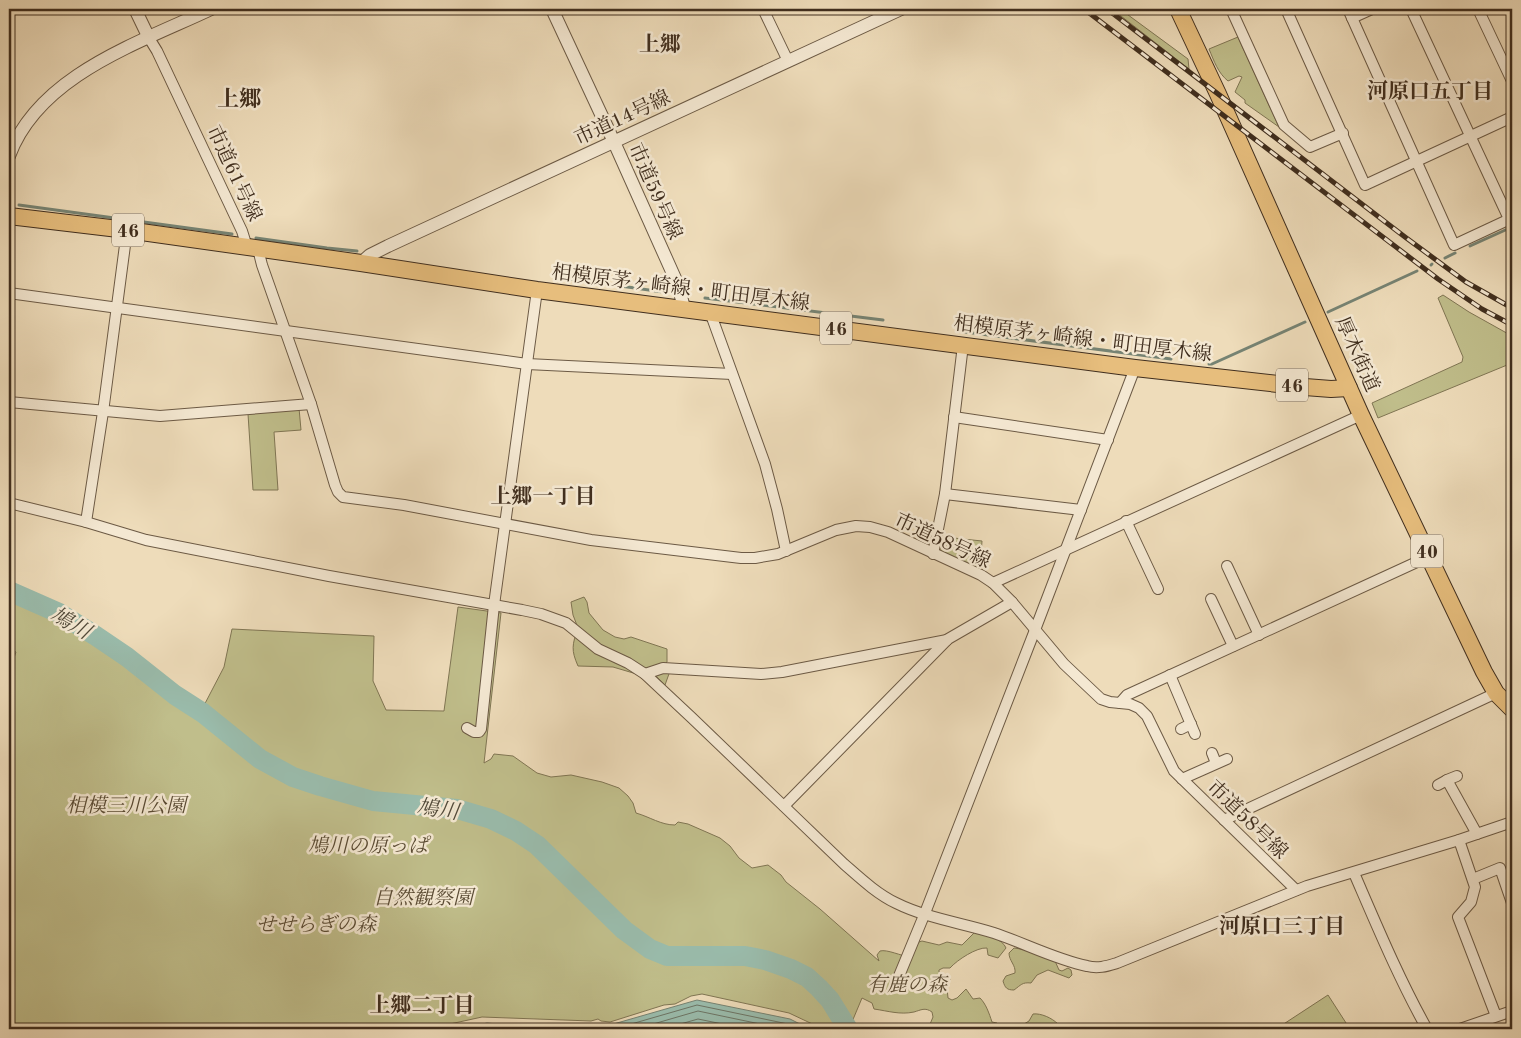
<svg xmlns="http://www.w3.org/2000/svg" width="1521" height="1038" font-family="'Old Standard TT','Noto Serif JP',serif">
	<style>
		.green { fill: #c0be8b; stroke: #807654 }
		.water { fill: #9abcac; stroke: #768373 }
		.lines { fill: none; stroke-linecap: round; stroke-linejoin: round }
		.shore { stroke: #6d7565; stroke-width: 1 }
		.stream { stroke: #768373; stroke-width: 3 }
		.river { stroke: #9abcac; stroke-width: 20 }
		.minor-casing { stroke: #6c5a45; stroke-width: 12 }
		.tertiary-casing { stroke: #6c5a45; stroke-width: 14 }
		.primary-casing { stroke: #402e1e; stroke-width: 18 }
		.minor { stroke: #f4e8d2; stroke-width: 10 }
		.tertiary { stroke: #f4e8d2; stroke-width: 12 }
		.primary { stroke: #e7be7d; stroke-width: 16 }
		.rail-casing { stroke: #402e1e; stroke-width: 5 }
		.rail { stroke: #f4e8d2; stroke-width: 3; stroke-dasharray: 9; stroke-linecap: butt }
		.labels { text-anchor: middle; stroke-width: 5; stroke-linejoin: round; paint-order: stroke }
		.shield { fill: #f4e8d2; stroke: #766654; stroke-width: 1 }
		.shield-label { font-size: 19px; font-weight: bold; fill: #402e1e }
		.street-label { font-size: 20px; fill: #402e1e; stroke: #f4e8d2 }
		.park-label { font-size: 20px; font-style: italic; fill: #5a4b34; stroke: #f4e8d2 }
		.neighbourhood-label { font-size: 21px; font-weight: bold; fill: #402e1e; stroke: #f4e8d2 }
		.water-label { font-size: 21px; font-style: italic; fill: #524a3a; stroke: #f4e8d2 }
		.quarter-label { font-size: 22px; font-weight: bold; fill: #402e1e; stroke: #f4e8d2 }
	</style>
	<rect width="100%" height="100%" fill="#eedcba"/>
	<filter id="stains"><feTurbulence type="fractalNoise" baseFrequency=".004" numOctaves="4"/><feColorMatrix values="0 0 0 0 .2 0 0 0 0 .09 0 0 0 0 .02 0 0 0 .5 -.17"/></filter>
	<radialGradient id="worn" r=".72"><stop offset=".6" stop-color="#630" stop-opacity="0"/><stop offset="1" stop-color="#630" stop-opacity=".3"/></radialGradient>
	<g class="green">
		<polygon points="1112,9 1120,9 1188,59 1189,69"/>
		<path d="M1238,37L1279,127L1245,103V100L1235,92L1242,77L1239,76L1228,81C1218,73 1214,61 1209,49Z"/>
		<polygon points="1443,295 1469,312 1512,336 1512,363 1378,418 1372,403 1462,362 1463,357 1438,298"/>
		<polygon points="299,408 301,430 274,432 278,490 253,490 248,414"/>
		<polygon points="944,537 982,541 981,556 977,570 940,555 940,544"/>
		<path d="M584,597L587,602L589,613L603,630L615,637L624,639L631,637L667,649V662L660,670L670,671L665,685L655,675H640L613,667L578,666C571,650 572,645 578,628L573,615L571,602Z"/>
		<path d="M9,598L59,621L124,661L199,715L224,667L232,629L374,636L373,681L386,710L444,711L458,607L501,613L484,763L491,759L494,754L513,756L537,773L551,777L571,775L602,782L619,788L628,796L633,803L636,813C650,817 661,825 675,825L678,822L688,824L720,838L730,846L739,858L752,868L768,865L781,875L786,882L820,909L879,961L877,955L880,951C887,949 901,956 910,957L915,949L916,943L922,941L939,945L947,942L962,945L975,932C985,934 1003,939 1006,948L998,958L988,955L987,948C977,947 957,960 950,968H943L939,970V972L950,979L947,988L948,998L952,1000L957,998L966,989L973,999L980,998C986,1004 989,1013 992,1022L997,1023L1001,1029L1024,1024L1029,1021L1033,1014C1041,1013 1052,1018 1058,1024V1029H928L933,1017L932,1012C925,1007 921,1010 914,1012C900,1015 888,1011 874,1009L872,1003L862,998L849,1029H823L789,1013L702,994L691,996L675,1004L664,1005L610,1022L601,1021L598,1019L591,1021L482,1017L427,1029H367L282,1025L231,1026L216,1029H9V672L16,652L9,649Z"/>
		<path d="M1014,948L1027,950L1055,961L1059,970L1062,971L1068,968L1071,970L1072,975L1069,978L1048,970L1037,975L1031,983C1022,982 1021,985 1014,990C1007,990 1005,988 1003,981L1006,976L1015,973C1016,965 1009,961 1009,953Z"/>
		<polygon points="1328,995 1348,1026 1343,1029 1276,1029"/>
	</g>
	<polygon class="water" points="697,1000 790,1019 810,1029 457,1029 487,1023 529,1027 610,1025"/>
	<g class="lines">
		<g class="shore">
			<polyline points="614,1029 697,1005 788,1024 799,1029"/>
			<polyline points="636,1029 698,1011 784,1029"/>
			<polyline points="663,1029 698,1019 747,1029"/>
		</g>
		<g class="stream">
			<polyline points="19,205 232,234"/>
			<polyline points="256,238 327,248 357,251"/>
			<polyline points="1470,246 1512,227"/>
			<polyline points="1445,258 1455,253"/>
			<polyline points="1431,265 1432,264"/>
			<polyline points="571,279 663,292"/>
			<polyline points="705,298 883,320"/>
			<polyline points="1328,312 1417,271"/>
			<polyline points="958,331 1171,359"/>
			<polyline points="1209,364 1212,364 1305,322"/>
		</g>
		<polyline class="river" points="9,591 59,613 96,636 127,657 175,695 203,713 260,759 293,777 320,786 373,801 457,809 491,819 516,831 537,845 624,930 650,949 667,956 745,956 765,960 791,969 807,977 819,988 830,1000 848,1029"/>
		<defs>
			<g id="minor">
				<polyline points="763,9 788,61"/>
				<polyline points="1231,9 1284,125 1310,147 1343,133"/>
				<polyline points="1286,9 1365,185 1512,117"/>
				<polyline points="1348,9 1454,245 1512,218"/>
				<polyline points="1411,9 1509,219"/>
				<polyline points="1478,9 1512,81"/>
				<polyline points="1352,18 1372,9"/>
				<polyline points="149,38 157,51 242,231 247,247"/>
				<polyline points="258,249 262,265 311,404 335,485 338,492 343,497 404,505 591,540 741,558 755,558 778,554 836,530 856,526 870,527 888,532 981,575 993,583 1012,602 1064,664 1101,699 1110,702 1130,704 1139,708 1147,716 1174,771 1296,890"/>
				<polyline points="9,293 527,364 732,374"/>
				<polyline points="710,312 765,464 777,509 786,551"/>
				<polyline points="9,402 160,416 311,404"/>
				<polyline points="954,417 1108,440"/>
				<polyline points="945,494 1081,510"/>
				<path d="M9,503L86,522L146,540L329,576L522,610L541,614L566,623L598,649L628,663L645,674L692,718L844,864C860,878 877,894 896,903C926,918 962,923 994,933C1024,943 1057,960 1087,966C1098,969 1107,966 1117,963L1307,886L1459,840L1512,822"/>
				<polyline points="1126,521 1158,589"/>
				<polyline points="86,522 103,412 127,230"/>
				<polyline points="933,554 945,494 963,345"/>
				<polyline points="1227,566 1259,635"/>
				<polyline points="993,583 1361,415"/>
				<polyline points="1211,599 1233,646"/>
				<polyline points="645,674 663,668 761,674 782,672 947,640"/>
				<polyline points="1170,675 1195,734"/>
				<polyline points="1120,703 1127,695 1430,556"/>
				<polyline points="467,728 474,732 479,732 481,729 494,605 537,290"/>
				<polyline points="1181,729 1191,724"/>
				<polyline points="1212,753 1216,763"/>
				<polyline points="1182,779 1227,759"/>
				<polyline points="1447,780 1457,776"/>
				<polyline points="1438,785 1447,780 1477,834"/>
				<polyline points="784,806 948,639 1012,602"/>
				<polyline points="1224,820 1496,693"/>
				<polyline points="1459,840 1475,887 1471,902 1458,917 1496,1016"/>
				<path d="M1354,873C1377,926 1399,979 1427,1029"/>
				<polyline points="1473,879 1500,868 1512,903"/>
				<polyline points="899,976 925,913 1035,630 1135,368"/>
				<polyline points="1460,1029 1512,1011"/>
			</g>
			<g id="tertiary">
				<polyline points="135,9 149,38"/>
				<polyline points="552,9 614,142 678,285 684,308"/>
				<path d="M9,156C39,75 139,43 211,9"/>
				<polyline points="361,263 370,255 388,246 901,9"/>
			</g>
			<g id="primary">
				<polyline points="1178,9 1218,94 1361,415 1484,672 1496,693 1512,709"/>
				<polyline points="9,216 127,230 361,263 537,290 1135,368 1305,387 1331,389 1349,388"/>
			</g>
		</defs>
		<use href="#minor" class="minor-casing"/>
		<use href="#tertiary" class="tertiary-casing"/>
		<use href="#primary" class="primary-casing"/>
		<use href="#minor" class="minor"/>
		<use href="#tertiary" class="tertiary"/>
		<use href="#primary" class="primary"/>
		<defs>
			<g id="rail">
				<polyline points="1084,9 1438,279 1482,309 1512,325"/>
				<polyline points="1107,9 1405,237 1466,282 1512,308"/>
			</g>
		</defs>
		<use href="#rail" class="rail-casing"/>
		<use href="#rail" class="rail"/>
	</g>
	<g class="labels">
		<g class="shield">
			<rect x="112" y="213.5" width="32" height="33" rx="4"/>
			<rect x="820" y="311.5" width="32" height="33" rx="4"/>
			<rect x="1276" y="368.5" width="32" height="33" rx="4"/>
			<rect x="1411" y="534.5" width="32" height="33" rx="4"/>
		</g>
		<g class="shield-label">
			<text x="128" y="237">46</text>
			<text x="836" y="335">46</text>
			<text x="1292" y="392">46</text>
			<text x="1427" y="558">40</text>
		</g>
		<g class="street-label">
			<text transform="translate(622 117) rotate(-25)" y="7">市道14号線</text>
			<text transform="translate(235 173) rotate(65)" y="7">市道61号線</text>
			<text transform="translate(656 191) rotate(66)" y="7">市道59号線</text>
			<text transform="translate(681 287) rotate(7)" y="7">相模原茅ヶ崎線・町田厚木線</text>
			<text transform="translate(1083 338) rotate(7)" y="7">相模原茅ヶ崎線・町田厚木線</text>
			<text transform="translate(1358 354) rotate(66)" y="7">厚木街道</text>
			<text transform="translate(943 540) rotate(25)" y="7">市道58号線</text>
			<text transform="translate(1248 819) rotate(44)" y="7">市道58号線</text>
		</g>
		<g class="park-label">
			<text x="126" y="812">相模三川公園</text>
			<text x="368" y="852">鳩川の原っぱ</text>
			<text x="423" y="904">自然観察園</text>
			<text x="316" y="931">せせらぎの森</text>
			<text x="907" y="991">有鹿の森</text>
		</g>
		<g class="neighbourhood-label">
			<text x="660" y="51">上郷</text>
			<text x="1430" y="98">河原口五丁目</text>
			<text x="543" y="503">上郷一丁目</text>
			<text x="1282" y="933">河原口三丁目</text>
			<text x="422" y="1012">上郷二丁目</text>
		</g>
		<g class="water-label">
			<text transform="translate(71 623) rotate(30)" y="7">鳩川</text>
			<text transform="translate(438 809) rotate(8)" y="7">鳩川</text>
		</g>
		<g class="quarter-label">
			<text x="239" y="106">上郷</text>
		</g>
	</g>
	<rect width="1521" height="1038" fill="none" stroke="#eedcba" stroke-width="30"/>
	<rect x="10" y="10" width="1501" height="1018" fill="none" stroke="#402e1e" stroke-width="2.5"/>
	<rect x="15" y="15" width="1491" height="1008" fill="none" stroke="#402e1e"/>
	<rect width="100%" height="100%" filter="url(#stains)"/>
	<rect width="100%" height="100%" fill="url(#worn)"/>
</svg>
